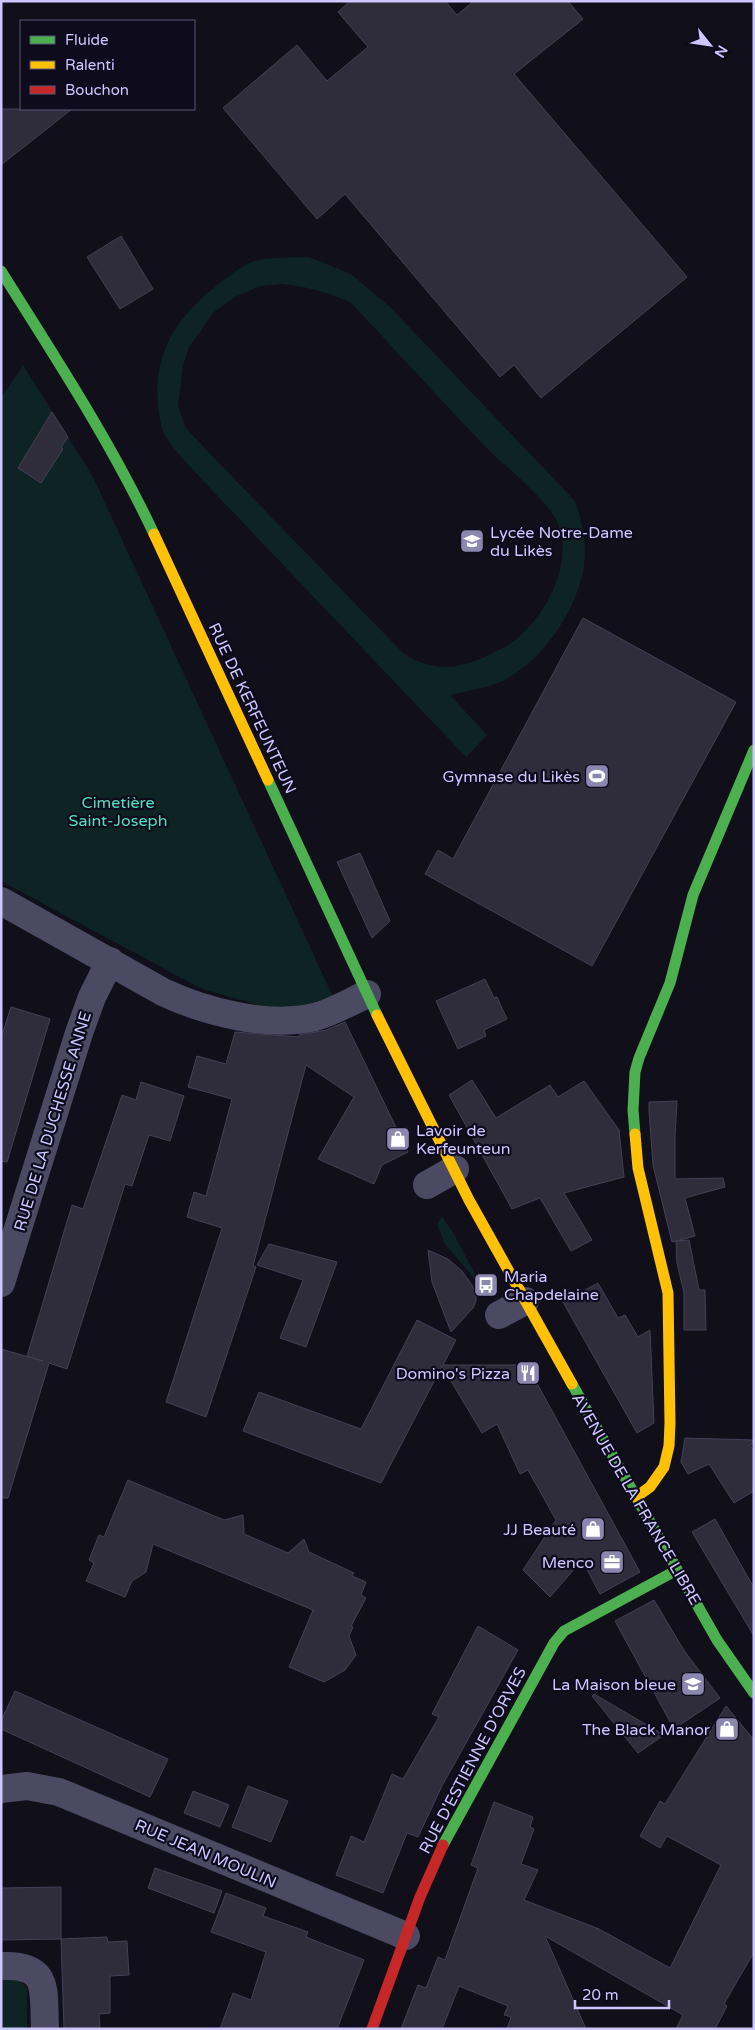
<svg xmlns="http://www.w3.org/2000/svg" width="755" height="2030" font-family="'Varela Round',sans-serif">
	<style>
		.green { fill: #0e2424; fill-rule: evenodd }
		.building { fill: #2f2c3c; stroke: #444058 }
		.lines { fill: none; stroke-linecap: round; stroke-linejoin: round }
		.street { stroke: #4b4a62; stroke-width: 28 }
		.fast { stroke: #4caf50; stroke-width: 11 }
		.slow { stroke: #ffc107; stroke-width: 11 }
		.jam { stroke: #c62828; stroke-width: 11 }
		.labels { text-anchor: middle; stroke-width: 4.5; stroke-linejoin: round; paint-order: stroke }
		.poi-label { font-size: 16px; fill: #cec7ff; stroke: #0e0b1d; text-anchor: end }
		.street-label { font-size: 16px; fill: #cec7ff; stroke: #0e0b1d }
		.park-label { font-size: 16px; fill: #52e0be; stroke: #0e0b1d }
	</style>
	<rect width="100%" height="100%" fill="#110f19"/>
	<g class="green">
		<path d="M309,257L351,274L390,307L575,501C581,518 585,535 585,553C584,600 548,655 508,678C491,688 469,690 450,695L487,735L466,757L192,469C183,458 170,446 164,433C160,424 159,413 158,403C153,350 180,314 220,283C230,275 243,265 255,261C266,257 295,258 309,257ZM281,284C305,286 327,292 350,302C396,350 440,400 487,448C507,469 549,499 559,526C574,568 540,628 503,648C466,667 441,676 404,654L215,459L185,427L178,406L183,366L189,347L214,312L235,297L260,286Z"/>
		<polygon points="23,365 93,477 333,997 303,1009 262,1006 202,989 1,881 1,398"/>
		<polygon points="442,1216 455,1236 485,1293 482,1292 472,1276 445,1244 437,1225"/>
		<polygon points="12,1978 20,1981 27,1988 27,2029 1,2029 1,1979"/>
	</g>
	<g class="building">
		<polygon points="350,1 445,1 457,15 474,1 568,1 583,19 514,74 687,277 541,398 514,365 500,377 345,194 317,219 223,108 297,45 327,81 368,47 338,12"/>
		<polygon points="1,109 72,109 1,165"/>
		<polygon points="121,236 153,289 120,309 87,257"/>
		<polygon points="52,412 68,437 61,447 63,449 41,483 18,468"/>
		<polygon points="583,618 736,702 592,966 425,874 438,850 453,859"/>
		<polygon points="360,853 390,921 372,938 337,862"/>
		<polygon points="485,979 494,998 497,997 507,1019 484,1030 486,1036 458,1049 436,1001"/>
		<polygon points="11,1007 50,1019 7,1162 1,1161 1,1038"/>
		<polygon points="345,1022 408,1152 382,1165 374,1184 318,1159 354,1097 306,1065 253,1266 256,1267 206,1417 166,1402 222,1228 187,1217 194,1192 206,1196 232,1099 188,1087 197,1056 226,1064 235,1032 299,1037 299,1035 326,1030"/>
		<polygon points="472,1080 496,1118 550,1085 558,1097 584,1081 619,1130 624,1177 564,1193 592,1240 571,1251 540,1198 512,1209 449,1095"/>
		<polygon points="141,1082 184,1096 170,1141 149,1135 132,1186 125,1184 67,1369 49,1363 8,1498 1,1498 1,1349 43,1361 27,1356 72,1205 83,1209 122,1095 136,1100"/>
		<polygon points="677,1101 675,1136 675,1179 723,1178 725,1187 685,1198 695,1236 672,1242 653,1165 649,1110 649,1102"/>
		<polygon points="689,1240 699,1290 705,1290 706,1330 684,1330 684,1293 677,1263 676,1241"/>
		<polygon points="269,1244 337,1262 306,1347 280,1338 303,1280 257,1265"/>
		<polygon points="428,1250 448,1259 462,1271 472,1285 476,1295 476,1301 473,1308 451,1332 432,1282"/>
		<polygon points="598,1283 618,1318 625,1315 638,1337 650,1330 654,1423 637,1433 563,1302"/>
		<polygon points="417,1320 456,1340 443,1365 527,1365 640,1572 600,1594 582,1560 550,1597 523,1570 556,1520 528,1470 520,1474 497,1424 482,1433 442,1366 381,1483 243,1431 259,1392 361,1429"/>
		<polygon points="685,1438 754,1440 754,1443 750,1445 754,1451 754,1491 734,1503 709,1464 688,1474 681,1462"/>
		<polygon points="128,1480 224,1520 243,1515 244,1534 288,1553 304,1539 309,1552 354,1573 352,1576 366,1582 361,1595 366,1598 351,1626 353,1627 349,1636 356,1655 345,1670 324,1682 289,1667 313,1610 153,1544 146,1572 132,1581 125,1597 86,1581 94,1563 89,1560 99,1535 104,1537"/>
		<polygon points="715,1519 754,1588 754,1636 692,1532"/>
		<polygon points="654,1600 685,1652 720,1698 674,1729 615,1621"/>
		<polygon points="478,1626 518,1650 442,1786 418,1837 407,1833 383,1893 336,1875 351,1836 364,1842 392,1774 403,1779 439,1717 432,1714"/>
		<polygon points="15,1691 168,1759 150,1797 1,1729 1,1721"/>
		<polygon points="594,1694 664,1735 638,1753 592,1696"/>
		<polygon points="726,1706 754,1740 754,1952 724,2004 727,2006 715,2029 676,2029 683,2015 545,1936 586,2029 507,2029 511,2017 504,2015 508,2006 459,1986 442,2029 401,2029 418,1985 426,1988 438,1957 445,1960 478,1868 471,1865 494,1802 533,1817 530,1827 534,1829 521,1864 538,1870 524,1900 599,1929 670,1968 721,1865 667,1836 660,1848 640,1836 660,1801 665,1804"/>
		<polygon points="248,1786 288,1801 271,1842 232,1827"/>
		<polygon points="193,1791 229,1805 220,1827 184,1813"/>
		<polygon points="155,1868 222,1891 214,1913 148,1888"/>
		<polygon points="61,1887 61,1939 107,1937 108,1942 127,1941 129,1975 110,1976 110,2013 99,2014 100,2029 64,2029 61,1939 1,1940 1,1888"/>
		<polygon points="226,1893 266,1908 263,1916 308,1932 306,1937 364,1960 337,2029 220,2029 233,1993 251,2000 266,1952 211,1932"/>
	</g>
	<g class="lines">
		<g class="street">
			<path d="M1,901L163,992C205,1012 268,1028 315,1017C333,1012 350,1002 367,994"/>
			<polyline points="427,1185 455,1169"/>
			<polyline points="1,1283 79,1033 92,997 110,961"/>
			<polyline points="499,1315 525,1301"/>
			<polyline points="1,1789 27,1786 59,1792 406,1936"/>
			<path d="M1,1966C51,1964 43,1990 45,2029"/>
		</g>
		<g class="fast">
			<path d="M1,271C55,357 111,442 154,534"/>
			<polyline points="268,780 377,1015"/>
			<polyline points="635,1134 633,1110 635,1072 639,1058 670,983 693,895 754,750"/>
			<polyline points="572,1384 717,1640 754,1693"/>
			<polyline points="443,1845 554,1643 564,1631 677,1570"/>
		</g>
		<g class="slow">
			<polyline points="154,534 268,780"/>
			<polyline points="377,1015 469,1200 572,1384"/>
			<polyline points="635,1134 638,1168 668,1293 670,1423 669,1446 664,1467 650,1487 636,1497"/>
		</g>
		<polyline class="jam" points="372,2029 420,1897 443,1845"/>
	</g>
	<defs>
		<symbol id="school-square" viewBox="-11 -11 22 22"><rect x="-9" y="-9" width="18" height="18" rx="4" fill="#8c87ae" stroke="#0e0b1d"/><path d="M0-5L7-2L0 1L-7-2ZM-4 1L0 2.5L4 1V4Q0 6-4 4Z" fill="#fff"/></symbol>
		<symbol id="stadium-square" viewBox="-11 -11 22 22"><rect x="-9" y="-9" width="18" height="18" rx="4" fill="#8c87ae" stroke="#0e0b1d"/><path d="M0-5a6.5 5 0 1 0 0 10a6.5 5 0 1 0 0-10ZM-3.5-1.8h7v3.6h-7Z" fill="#fff"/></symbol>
		<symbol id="shop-square" viewBox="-11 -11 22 22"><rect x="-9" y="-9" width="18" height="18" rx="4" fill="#8c87ae" stroke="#0e0b1d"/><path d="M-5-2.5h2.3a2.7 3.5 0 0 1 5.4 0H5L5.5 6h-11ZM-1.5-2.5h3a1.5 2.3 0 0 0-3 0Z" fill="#fff"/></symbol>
		<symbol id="bus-square" viewBox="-11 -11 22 22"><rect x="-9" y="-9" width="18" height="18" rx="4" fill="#8c87ae" stroke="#0e0b1d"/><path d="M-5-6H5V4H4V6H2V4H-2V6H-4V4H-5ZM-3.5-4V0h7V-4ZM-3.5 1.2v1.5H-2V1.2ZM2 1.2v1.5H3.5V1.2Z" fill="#fff"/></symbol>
		<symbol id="restaurant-square" viewBox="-11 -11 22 22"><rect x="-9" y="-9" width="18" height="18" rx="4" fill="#8c87ae" stroke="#0e0b1d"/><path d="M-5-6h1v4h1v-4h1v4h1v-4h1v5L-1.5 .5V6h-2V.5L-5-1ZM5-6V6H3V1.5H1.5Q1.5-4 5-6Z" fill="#fff"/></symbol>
		<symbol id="office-square" viewBox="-11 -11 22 22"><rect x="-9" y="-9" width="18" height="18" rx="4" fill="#8c87ae" stroke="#0e0b1d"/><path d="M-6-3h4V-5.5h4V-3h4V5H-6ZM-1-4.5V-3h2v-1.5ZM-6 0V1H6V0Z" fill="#fff"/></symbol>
	</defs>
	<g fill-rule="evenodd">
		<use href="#school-square" x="458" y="527" width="28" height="28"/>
		<use href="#stadium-square" x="583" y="762" width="28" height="28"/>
		<use href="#shop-square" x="384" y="1125" width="28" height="28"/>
		<use href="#bus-square" x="472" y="1271" width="28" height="28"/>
		<use href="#restaurant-square" x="514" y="1359" width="28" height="28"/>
		<use href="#shop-square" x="579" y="1515" width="28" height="28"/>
		<use href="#office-square" x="598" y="1548" width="28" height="28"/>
		<use href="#school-square" x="679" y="1670" width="28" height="28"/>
		<use href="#shop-square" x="713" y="1715" width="28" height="28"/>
	</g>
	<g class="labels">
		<g class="poi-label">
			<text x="490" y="538" text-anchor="start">Lycée Notre-Dame<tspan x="490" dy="18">du Likès</tspan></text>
			<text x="580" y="782">Gymnase du Likès</text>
			<text x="416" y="1136" text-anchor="start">Lavoir de<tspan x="416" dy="18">Kerfeunteun</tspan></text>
			<text x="504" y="1282" text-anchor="start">Maria<tspan x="504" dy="18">Chapdelaine</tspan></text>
			<text x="510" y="1379">Domino's Pizza</text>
			<text x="576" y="1535">JJ Beauté</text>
			<text x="594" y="1568">Menco</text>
			<text x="676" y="1690">La Maison bleue</text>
			<text x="710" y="1735">The Black Manor</text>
		</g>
		<g class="street-label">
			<text transform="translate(253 708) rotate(65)" y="6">RUE DE KERFEUNTEUN</text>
			<text transform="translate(52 1121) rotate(-73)" y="6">RUE DE LA DUCHESSE ANNE</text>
			<text transform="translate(637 1499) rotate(60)" y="6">AVENUE DE LA FRANCE LIBRE</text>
			<text transform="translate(472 1760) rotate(-62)" y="6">RUE D'ESTIENNE D'ORVES</text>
			<text transform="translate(206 1853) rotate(23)" y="6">RUE JEAN MOULIN</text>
		</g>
		<g class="park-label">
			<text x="118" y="808">Cimetière<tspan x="118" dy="18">Saint-Joseph</tspan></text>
		</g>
	</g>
	<rect width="755" height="2030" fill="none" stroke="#cec7ff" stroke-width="5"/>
	<rect x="20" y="20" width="175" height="90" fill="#0e0b1d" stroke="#5b5677"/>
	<rect x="30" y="36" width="25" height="8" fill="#4caf50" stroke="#5b5677"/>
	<text x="65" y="45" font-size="15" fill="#cec7ff">Fluide</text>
	<rect x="30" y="61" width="25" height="8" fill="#ffc107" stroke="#5b5677"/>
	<text x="65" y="70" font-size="15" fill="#cec7ff">Ralenti</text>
	<rect x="30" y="86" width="25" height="8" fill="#c62828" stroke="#5b5677"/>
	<text x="65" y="95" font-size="15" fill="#cec7ff">Bouchon</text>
	<g transform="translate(710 45) rotate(120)" stroke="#0e0b1d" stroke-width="4" paint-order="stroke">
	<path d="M0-4L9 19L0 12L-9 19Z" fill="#cec7ff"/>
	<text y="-8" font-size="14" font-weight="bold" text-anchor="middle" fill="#cec7ff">N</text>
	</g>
	<path d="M575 2000v8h94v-8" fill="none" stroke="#cec7ff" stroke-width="2.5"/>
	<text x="582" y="2000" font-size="15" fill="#cec7ff" stroke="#0e0b1d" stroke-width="4" paint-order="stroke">20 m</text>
</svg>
